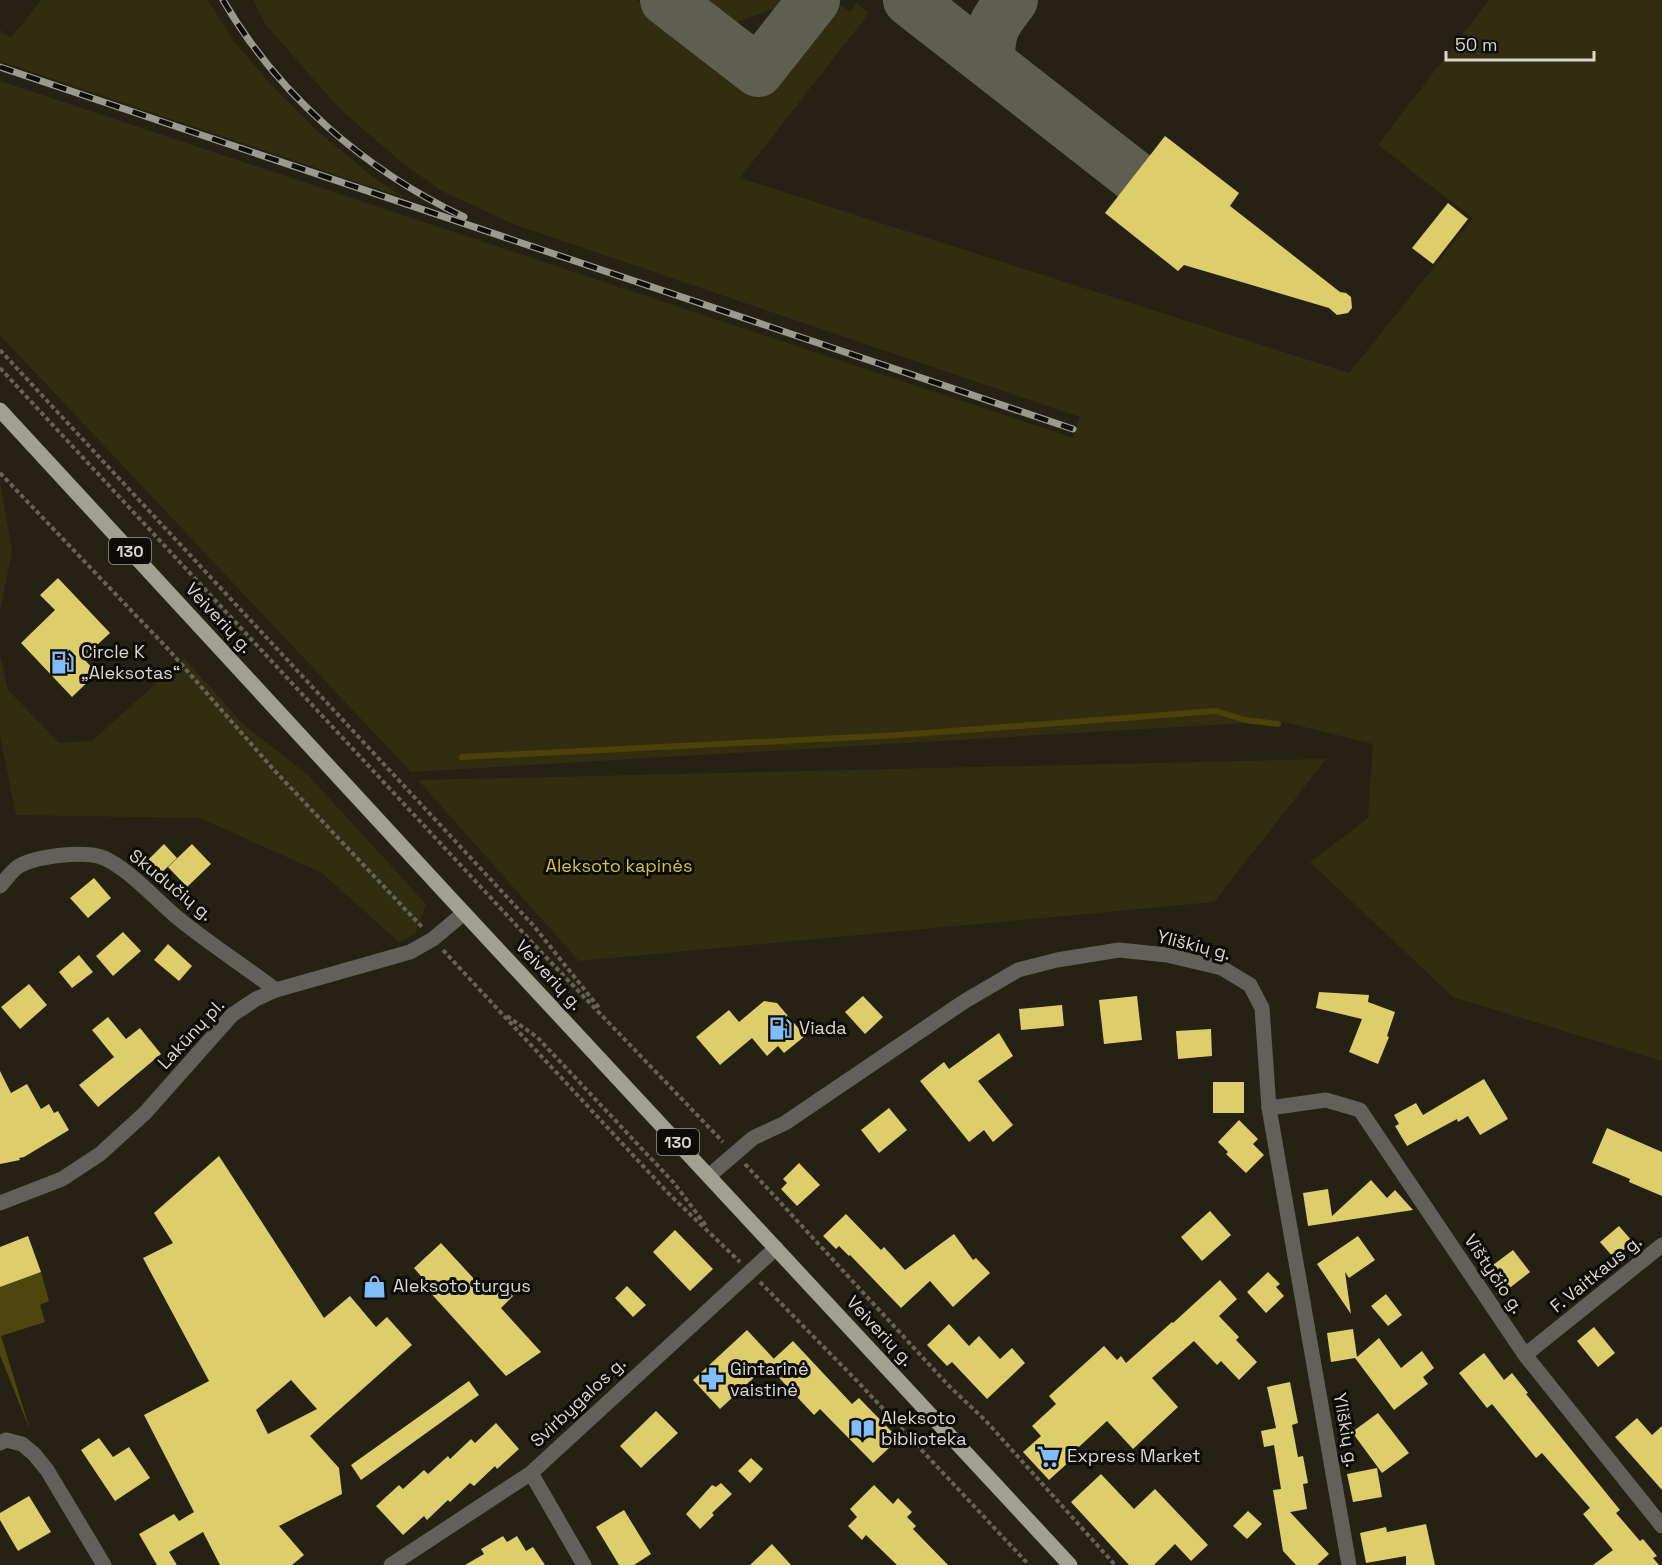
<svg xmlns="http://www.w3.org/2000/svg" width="1662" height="1565" font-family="'Space Grotesk',sans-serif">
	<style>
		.green { fill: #322d10 }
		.forest { fill: #4f460f }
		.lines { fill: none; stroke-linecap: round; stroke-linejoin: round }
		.stream { stroke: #4b4209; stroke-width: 6 }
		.taxiway { stroke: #605e50; stroke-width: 52 }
		.building { fill: #decd6b; fill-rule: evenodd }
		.path { stroke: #666356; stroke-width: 4; stroke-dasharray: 4.5 3; stroke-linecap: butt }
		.minor { stroke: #626159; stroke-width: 15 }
		.major { stroke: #a2a090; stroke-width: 15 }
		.rail-casing { stroke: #9c998e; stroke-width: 7 }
		.rail { stroke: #0c0b06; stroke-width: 4.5; stroke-dasharray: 14; stroke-linecap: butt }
		.labels { text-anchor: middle; stroke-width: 6; stroke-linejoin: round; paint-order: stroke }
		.shield { fill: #0c0b06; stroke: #9c9a93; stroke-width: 1.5 }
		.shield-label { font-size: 16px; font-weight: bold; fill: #dad8cf }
		.street-label { font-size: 18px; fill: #dad8cf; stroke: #0c0b06 }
		.poi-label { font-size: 18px; fill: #dad8cf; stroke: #0c0b06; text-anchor: start }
		.park-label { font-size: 18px; fill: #d7c238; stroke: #0c0b06 }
	</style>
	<rect width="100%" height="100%" fill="#252213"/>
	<g class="green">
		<polygon points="41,0 208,0 235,43 275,89 314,128 373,177 405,198 0,61 0,30 11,38"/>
		<polygon points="253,0 637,0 761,98 837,2 850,12 857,3 869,13 740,178 1349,373 1473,218 1378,145 1489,0 1662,0 1662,1061 1453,997 1310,862 1368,818 1373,744 1280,721 411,772 0,335 0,81 1073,438 1080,417 513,224 442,191 401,162 338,107 266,25"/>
		<polygon points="694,0 791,0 789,3 726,26"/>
		<polygon points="0,482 12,551 0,611"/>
		<polygon points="0,655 8,690 59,743 92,741 184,658 243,724 308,775 426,904 415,934 399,942 322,873 200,818 16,815 0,735"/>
		<polygon points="1326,759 1214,902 579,961 418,780"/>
	</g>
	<polygon class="forest" points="41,1272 49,1301 40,1305 45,1322 1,1336 30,1430 0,1355 0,1287"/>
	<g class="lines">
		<polyline class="stream" points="462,757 899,735 1216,711 1245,720 1278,724"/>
		<g class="taxiway">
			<polyline points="666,0 758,71 814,0"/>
			<polyline points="909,0 1134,176"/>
			<path d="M989,62C989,30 993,24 1012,0"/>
		</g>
	</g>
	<g class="building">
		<polygon points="1165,136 1239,193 1230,206 1340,292 1346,293 1351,297 1352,308 1348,313 1337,315 1329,308 1184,265 1178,271 1105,213"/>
		<polygon points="1448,203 1468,219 1433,264 1412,248"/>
		<polygon points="58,578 110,633 83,658 97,673 72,697 21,643 55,610 40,595"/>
		<polygon points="164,844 177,858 158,876 145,863"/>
		<polygon points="192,844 211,864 187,887 168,867"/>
		<polygon points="94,878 111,898 88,918 70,898"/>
		<polygon points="123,932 141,951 113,976 96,956"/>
		<polygon points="168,944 192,966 179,981 154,960"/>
		<polygon points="79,955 93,972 72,988 59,972"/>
		<polygon points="29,984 47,1005 20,1029 1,1007"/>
		<polygon points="1319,992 1369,995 1368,1002 1395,1012 1387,1036 1389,1037 1378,1064 1349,1052 1362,1019 1316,1008"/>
		<polygon points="863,996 883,1017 865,1034 845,1012"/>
		<polygon points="1137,996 1142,1040 1104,1044 1099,1000"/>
		<polygon points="764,1001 777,1003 805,1036 784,1053 778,1046 767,1056 752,1038 720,1065 696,1037 729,1010 739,1022"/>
		<polygon points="1062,1005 1064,1026 1021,1030 1019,1009"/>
		<polygon points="108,1017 126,1039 140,1028 161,1054 98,1107 79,1085 114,1057 92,1030"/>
		<polygon points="1211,1029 1212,1056 1178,1059 1176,1031"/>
		<polygon points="999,1033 1013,1056 978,1081 1013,1125 993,1142 984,1130 969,1142 920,1081 944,1062 949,1069"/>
		<polygon points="0,1071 11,1093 27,1084 41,1109 49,1104 54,1113 58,1111 69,1130 24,1157 19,1158 20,1160 0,1164"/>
		<polygon points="1484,1079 1508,1119 1480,1135 1468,1116 1458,1122 1457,1119 1407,1146 1395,1126 1399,1124 1394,1115 1416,1103 1423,1115"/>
		<rect x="1213" y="1082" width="31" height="31"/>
		<polygon points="889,1108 907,1130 879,1153 861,1130"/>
		<polygon points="1239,1120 1258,1139 1253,1144 1264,1155 1246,1173 1226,1154 1228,1152 1218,1142"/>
		<polygon points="1607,1128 1662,1152 1662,1196 1629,1182 1630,1179 1592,1163"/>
		<path d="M219,1156L324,1318L350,1296L376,1327L387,1317L412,1345L310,1436L339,1468L342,1494L279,1526L304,1555L292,1565H220L203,1532L169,1552L177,1565H157L139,1534L174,1514L179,1521L194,1512L144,1415L209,1381L143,1258L173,1243L154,1213ZM291,1380L317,1409L268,1434L256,1410Z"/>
		<polygon points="799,1163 820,1185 797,1206 781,1189 787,1183 783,1179"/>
		<polygon points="1371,1180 1387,1198 1395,1190 1413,1210 1308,1226 1303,1193 1328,1189 1332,1216"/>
		<polygon points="1210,1211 1231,1235 1202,1261 1181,1237"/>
		<polygon points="846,1214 881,1250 884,1247 905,1270 954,1234 973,1260 976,1258 990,1273 953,1307 930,1281 901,1308 850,1255 849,1256 839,1246 836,1249 823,1236"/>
		<polygon points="1619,1226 1633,1242 1614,1258 1600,1242"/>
		<polygon points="675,1230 713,1269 690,1291 653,1252"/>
		<polygon points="28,1236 41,1272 0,1287 0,1247"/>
		<polygon points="1358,1236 1375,1260 1349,1278 1345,1272 1351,1314 1317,1264"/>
		<polygon points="441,1243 487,1293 500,1281 513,1296 501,1308 541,1352 506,1376 427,1289 427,1283 414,1268"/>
		<polygon points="1513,1250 1530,1272 1507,1290 1489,1268"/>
		<polygon points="1268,1272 1280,1284 1276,1287 1284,1296 1266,1313 1247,1292"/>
		<polygon points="1220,1280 1237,1299 1219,1316 1239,1337 1236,1340 1257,1362 1239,1380 1221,1361 1217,1365 1194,1341 1152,1378 1178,1407 1133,1449 1107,1421 1068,1457 1071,1460 1049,1480 1023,1452 1041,1436 1032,1426 1056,1404 1049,1396 1104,1346 1117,1360 1121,1356 1126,1363 1172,1322 1173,1323"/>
		<polygon points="627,1286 646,1305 633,1317 615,1298"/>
		<polygon points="1386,1294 1402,1315 1388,1326 1371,1306"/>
		<polygon points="949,1324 969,1346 979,1336 1000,1359 1012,1348 1025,1363 987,1399 952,1362 947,1366 927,1345"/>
		<polygon points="1594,1327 1615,1353 1598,1367 1577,1341"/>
		<polygon points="1353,1329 1357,1357 1379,1338 1401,1368 1422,1351 1434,1368 1423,1377 1428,1384 1394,1410 1355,1358 1331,1362 1327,1333"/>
		<polygon points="747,1330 774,1359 720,1409 693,1380"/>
		<polygon points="793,1341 852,1404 859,1398 894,1434 885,1442 890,1447 873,1463 820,1409 814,1415 767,1365"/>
		<polygon points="1484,1353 1504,1380 1512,1373 1528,1393 1526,1394 1620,1510 1616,1513 1640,1541 1643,1539 1657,1556 1653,1558 1659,1565 1593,1565 1613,1550 1583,1514 1590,1508 1542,1453 1536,1458 1492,1404 1487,1408 1459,1373"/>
		<polygon points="469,1381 479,1395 361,1480 351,1465"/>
		<polygon points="1290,1382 1298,1423 1292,1425 1298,1457 1303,1456 1308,1483 1303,1484 1307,1509 1290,1512 1329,1554 1317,1565 1296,1565 1283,1551 1273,1490 1281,1489 1274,1445 1264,1447 1261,1431 1276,1428 1267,1387"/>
		<polygon points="656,1411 678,1433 641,1468 620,1446"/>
		<polygon points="1378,1413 1409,1453 1382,1473 1352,1432"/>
		<polygon points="1637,1418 1652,1435 1662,1426 1662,1490 1615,1437"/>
		<polygon points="496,1423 519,1449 497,1469 495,1466 474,1486 470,1483 450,1502 448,1500 427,1520 424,1516 403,1535 376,1506 399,1485 403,1489 424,1470 428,1474 448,1456 450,1459 471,1439 475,1443"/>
		<polygon points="99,1438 113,1457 129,1447 150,1478 115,1501 81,1450"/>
		<polygon points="751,1458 763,1469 750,1483 738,1471"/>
		<polygon points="1377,1468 1382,1497 1353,1502 1347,1474"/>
		<polygon points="1101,1474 1134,1509 1155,1489 1208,1545 1191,1561 1175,1544 1154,1565 1129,1565 1071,1502"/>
		<polygon points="721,1483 732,1494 712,1513 714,1515 700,1529 686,1514 712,1485 716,1487"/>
		<polygon points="874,1485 893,1504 898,1498 912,1512 907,1517 916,1526 913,1529 948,1565 897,1565 866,1535 862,1540 848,1526 857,1517 850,1509"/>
		<polygon points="29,1496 51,1532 18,1551 0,1520 0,1513"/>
		<polygon points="624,1510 651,1554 634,1565 619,1565 596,1527"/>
		<polygon points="1248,1511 1262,1524 1247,1539 1233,1526"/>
		<polygon points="1426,1524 1435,1565 1406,1565 1406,1556 1366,1563 1360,1533 1386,1527 1387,1532"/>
		<polygon points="503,1536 507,1542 517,1536 526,1551 533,1547 545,1565 465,1565 484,1554 481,1549"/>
		<polygon points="772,1544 791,1565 750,1565"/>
	</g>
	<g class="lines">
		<g class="path">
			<polyline points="0,350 533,925 600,1009"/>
			<polyline points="0,368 541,952 723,1142"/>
			<polyline points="0,473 168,649 274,770 422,927"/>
			<polyline points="443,950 669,1194 740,1262"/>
			<polyline points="507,1016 537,1037 674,1183 707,1227"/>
			<polyline points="745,1164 948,1385 986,1421 1115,1565"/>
			<polyline points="760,1282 859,1383 1029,1565"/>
		</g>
		<g class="minor">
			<path d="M0,886C6,880 11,871 19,866C37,856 85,850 104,858C129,869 157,901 179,919C210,944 244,966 276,990"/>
			<polyline points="1269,1108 1326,1100 1360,1110 1525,1355 1662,1526"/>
			<polyline points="709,1176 753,1138 785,1123 965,1001 1018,970 1057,960 1119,950 1167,955 1222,968 1250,985 1262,1008 1269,1108 1349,1565"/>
			<polyline points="0,1203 62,1179 100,1154 145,1113 232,1015 256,999 276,990 410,952 433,939 464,913"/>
			<polyline points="1525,1355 1662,1245"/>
			<polyline points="0,1443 6,1440 22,1444 34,1454 47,1470 104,1565"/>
			<polyline points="531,1473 584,1565"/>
			<polyline points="391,1565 531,1473 776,1248"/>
		</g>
		<polyline class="major" points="0,410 452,900 1070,1565"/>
		<defs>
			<g id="rail">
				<path d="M223,0C278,95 365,170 464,217"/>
				<polyline points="0,67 1073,429"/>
			</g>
		</defs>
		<use href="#rail" class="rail-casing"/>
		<use href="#rail" class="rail"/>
	</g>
	<defs>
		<symbol id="fuel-bare" viewBox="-9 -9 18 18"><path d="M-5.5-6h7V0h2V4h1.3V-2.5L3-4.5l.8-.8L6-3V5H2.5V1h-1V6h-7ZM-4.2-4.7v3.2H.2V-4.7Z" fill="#81bdfa" stroke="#0c0b06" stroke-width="2.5" paint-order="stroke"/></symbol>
		<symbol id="shop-bare" viewBox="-9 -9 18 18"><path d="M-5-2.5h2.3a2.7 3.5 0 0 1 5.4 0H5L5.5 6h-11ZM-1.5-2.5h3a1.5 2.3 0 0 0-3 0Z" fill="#81bdfa" stroke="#0c0b06" stroke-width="2.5" paint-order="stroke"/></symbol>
		<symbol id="pharmacy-bare" viewBox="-9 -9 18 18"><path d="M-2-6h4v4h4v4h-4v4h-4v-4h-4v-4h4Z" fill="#81bdfa" stroke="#0c0b06" stroke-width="2.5" paint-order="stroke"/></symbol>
		<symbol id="library-bare" viewBox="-9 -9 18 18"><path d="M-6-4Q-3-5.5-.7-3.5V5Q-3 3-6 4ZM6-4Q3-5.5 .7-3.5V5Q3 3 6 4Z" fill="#81bdfa" stroke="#0c0b06" stroke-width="2.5" paint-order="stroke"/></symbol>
		<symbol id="supermarket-bare" viewBox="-9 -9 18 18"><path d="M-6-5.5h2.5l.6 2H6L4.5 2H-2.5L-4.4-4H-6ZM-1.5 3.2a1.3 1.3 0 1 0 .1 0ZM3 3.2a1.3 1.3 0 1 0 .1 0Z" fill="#81bdfa" stroke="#0c0b06" stroke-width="2.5" paint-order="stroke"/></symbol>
	</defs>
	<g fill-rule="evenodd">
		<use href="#fuel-bare" x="46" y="646" width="33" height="33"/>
		<use href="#fuel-bare" x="764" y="1012" width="33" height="33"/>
		<use href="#shop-bare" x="358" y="1270" width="33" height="33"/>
		<use href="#pharmacy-bare" x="696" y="1362" width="33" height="33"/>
		<use href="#library-bare" x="846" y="1412" width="33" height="33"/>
		<use href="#supermarket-bare" x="1032" y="1440" width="33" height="33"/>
	</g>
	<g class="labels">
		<g class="shield">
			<rect x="109" y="538" width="42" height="26" rx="4.5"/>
			<rect x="657" y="1129" width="42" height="26" rx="4.5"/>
		</g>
		<g class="shield-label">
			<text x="130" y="557">130</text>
			<text x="678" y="1148">130</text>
		</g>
		<g class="street-label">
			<text transform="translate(219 618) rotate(47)" y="6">Veiverių g.</text>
			<text transform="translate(171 885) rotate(39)" y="6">Skudučių g.</text>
			<text transform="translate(1194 945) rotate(14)" y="6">Yliškių g.</text>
			<text transform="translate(549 975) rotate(47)" y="6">Veiverių g.</text>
			<text transform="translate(191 1034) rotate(-47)" y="6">Lakūnų pl.</text>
			<text transform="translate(1494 1274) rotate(56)" y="6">Vištyčio g.</text>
			<text transform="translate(1596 1274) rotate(-39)" y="6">F. Vaitkaus g.</text>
			<text transform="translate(880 1331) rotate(47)" y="6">Veiverių g.</text>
			<text transform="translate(578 1402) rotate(-43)" y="6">Svirbygalos g.</text>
			<text transform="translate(1346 1430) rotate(80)" y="6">Yliškių g.</text>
		</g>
		<g class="poi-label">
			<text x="81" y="658">Circle K<tspan x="81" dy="21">„Aleksotas“</tspan></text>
			<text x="799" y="1034">Viada</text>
			<text x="393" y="1292">Aleksoto turgus</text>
			<text x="730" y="1375">Gintarinė<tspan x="730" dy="21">vaistinė</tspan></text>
			<text x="881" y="1424">Aleksoto<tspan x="881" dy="21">biblioteka</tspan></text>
			<text x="1067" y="1462">Express Market</text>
		</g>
		<g class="park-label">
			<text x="619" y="872">Aleksoto kapinės</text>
		</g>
	</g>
	<path d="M1446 51v9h148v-9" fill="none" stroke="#dad8cf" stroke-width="3"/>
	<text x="1455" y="51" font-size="18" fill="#dad8cf" stroke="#0c0b06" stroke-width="4.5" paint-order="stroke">50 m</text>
</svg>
